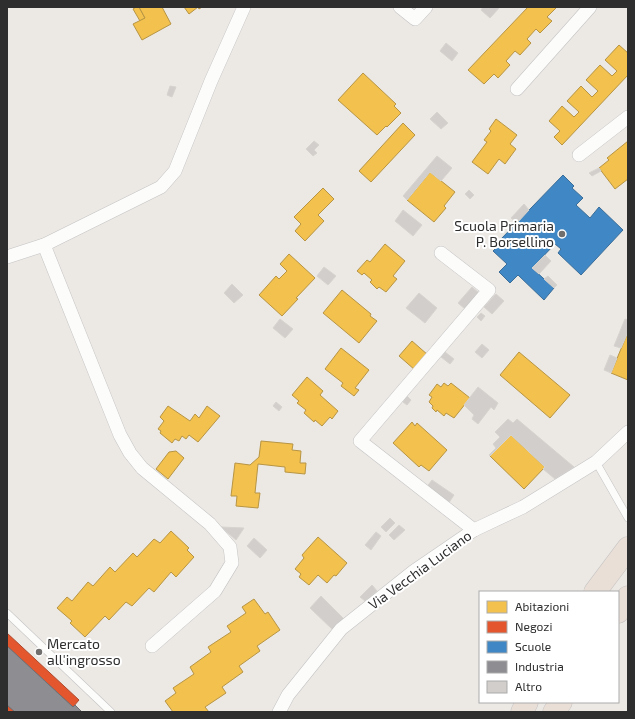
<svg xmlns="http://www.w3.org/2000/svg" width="635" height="719" font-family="'Exo 2',sans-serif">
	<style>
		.homes { fill: #f2c14e; stroke: #b79544 }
		.shops { fill: #e4572e; stroke: #ad4b2e }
		.schools { fill: #3f88c5; stroke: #3a6d98 }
		.industry { fill: #8d8d92; stroke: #707074 }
		.building { fill: #d1cecb; stroke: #d7d4d0 }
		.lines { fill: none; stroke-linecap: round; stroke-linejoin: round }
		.lane-casing { stroke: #c5c4c5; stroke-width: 8 }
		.street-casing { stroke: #c5c4c5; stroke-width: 14 }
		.highway-casing { stroke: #c6c5c4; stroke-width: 23 }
		.lane { stroke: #fcfcfb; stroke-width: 7 }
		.street { stroke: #fcfcfb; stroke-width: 13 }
		.highway { stroke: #eadfd6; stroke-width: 22 }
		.poi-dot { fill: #706f6e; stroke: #fff; stroke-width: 1.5 }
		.labels { text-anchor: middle; stroke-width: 4; stroke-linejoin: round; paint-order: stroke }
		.poi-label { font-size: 14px; fill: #2e2e2e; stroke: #fff; text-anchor: end }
		.street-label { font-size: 14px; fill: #2e2e2e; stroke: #fff }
	</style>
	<rect width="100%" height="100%" fill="#ece8e4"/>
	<g class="homes">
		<polygon points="136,7 139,7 145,18 140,21 133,9"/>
		<polygon points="139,7 162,7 171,24 142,40 133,24 145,18"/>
		<polygon points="184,7 202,7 199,9 198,7 189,14"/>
		<polygon points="528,7 557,7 547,17 552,21 540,33 536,29 527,39 531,43 520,55 515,51 506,61 510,65 498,78 494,74 484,84 468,70"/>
		<polygon points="619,45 628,53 628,75 562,145 554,137 560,131 549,121 562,106 574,117 579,112 567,101 581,86 592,97 598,91 586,80 600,65 612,76 617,71 605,60"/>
		<polygon points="363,73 396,104 394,106 401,113 387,127 386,126 377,135 338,100"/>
		<polygon points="496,119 517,135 510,144 516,149 505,164 499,159 488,174 472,162 487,142 484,140 491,131 489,129"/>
		<polygon points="403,123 415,135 371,182 359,171"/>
		<polygon points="628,141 628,179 615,189 599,168 609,160 607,158"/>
		<polygon points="430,172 455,192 444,206 446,208 434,222 407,200"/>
		<polygon points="323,188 334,199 318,215 324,221 305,241 295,231 301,224 294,217"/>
		<polygon points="385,244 405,261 393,276 397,279 386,292 379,287 377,289 370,282 372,280 364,273 362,275 357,271 367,260 370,262"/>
		<polygon points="289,254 315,278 296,298 298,299 282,316 259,295 276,276 279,279 287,271 280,264"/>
		<polygon points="342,290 371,314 370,316 377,321 359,343 323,313"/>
		<polygon points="628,332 628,380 611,373"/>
		<polygon points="412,341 428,355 415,370 399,356"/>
		<polygon points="341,348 369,370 355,388 359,390 354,396 341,386 343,383 325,369"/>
		<polygon points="519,352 570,395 550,418 500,375"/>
		<polygon points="307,377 323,391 320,395 338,411 332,419 330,417 322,426 315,420 314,422 304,413 306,410 297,403 299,401 292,395"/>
		<polygon points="444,383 448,386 451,383 470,398 454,418 446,413 444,416 437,410 436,412 432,408 433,406 429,402 432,397 429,395 437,384 441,387"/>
		<polygon points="168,406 190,421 195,414 199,418 207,406 220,416 198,442 189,435 186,439 182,436 179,441 175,439 172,443 160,433 161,431 158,429 164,421 160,417"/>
		<polygon points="412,422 415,426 417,423 447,450 429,471 421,465 419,467 393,443"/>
		<polygon points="511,435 545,467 524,489 490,456"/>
		<polygon points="261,441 293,444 292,450 301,451 300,463 306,463 305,474 285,472 285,467 258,464 255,493 260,493 258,508 236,506 237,496 231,496 235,463 250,465 259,457"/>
		<polygon points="176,451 184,458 168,479 156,469 169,452"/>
		<polygon points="171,531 189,548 187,550 194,557 176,577 171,572 154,592 149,588 132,606 126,602 109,620 105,616 85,637 70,623 72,621 57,608 67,597 72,601 88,582 93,586 110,567 115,572 133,553 137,557 154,539 160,543"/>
		<polygon points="318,537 347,563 336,576 334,575 327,583 318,575 309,585 299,577 301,574 295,569 304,558 302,555"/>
		<polygon points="254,599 265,614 268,612 280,630 257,646 260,651 239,666 243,672 222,687 226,693 205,707 209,712 173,712 165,701 176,693 173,688 194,674 190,667 211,652 208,647 231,632 227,626 246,613 242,607"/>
	</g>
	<g class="shops">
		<polygon points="7,633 79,700 73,707 7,646"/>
		<polygon points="7,705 15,712 7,712"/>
	</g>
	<polygon class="schools" points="563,175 574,186 572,188 583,198 576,205 590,218 599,207 623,230 581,275 558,253 561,249 555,244 532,268 554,288 544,300 518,275 510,283 499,272 507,264 493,251 503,241 501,239"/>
	<polygon class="industry" points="7,646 73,707 75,705 82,712 15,712 7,705"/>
	<g class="building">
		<polygon points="483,7 500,7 490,18 481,10"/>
		<polygon points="446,43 458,53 452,61 440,51"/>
		<polygon points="170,86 176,87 172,97 167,95"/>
		<polygon points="437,112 448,123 441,129 430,119"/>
		<polygon points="314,141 319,145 314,150 317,153 313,156 306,149"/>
		<polygon points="437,156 452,168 441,181 430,172 407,200 403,196"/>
		<polygon points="599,168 601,171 592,176 589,173"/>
		<polygon points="469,190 474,195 470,199 465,194"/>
		<polygon points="524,204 529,210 517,223 511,218"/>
		<polygon points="403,210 422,225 413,236 395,221"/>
		<polygon points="545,255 551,261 539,274 532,268"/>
		<polygon points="324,267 336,276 328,285 317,276"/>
		<polygon points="548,276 557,285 554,288 544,279"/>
		<polygon points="232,284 243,295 234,303 224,293"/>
		<polygon points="472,287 479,293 465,309 458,303"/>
		<polygon points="419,293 437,308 425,323 406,308"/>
		<polygon points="496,294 504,301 492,314 484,307"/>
		<polygon points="481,313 485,316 481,321 477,317"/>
		<polygon points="280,319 293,329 285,338 273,328"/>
		<polygon points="625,319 628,320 628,332 621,348 614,346"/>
		<polygon points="482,344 489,350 482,358 475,352"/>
		<polygon points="445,352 454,359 450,364 441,357"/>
		<polygon points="610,355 617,358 611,373 604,370"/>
		<polygon points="478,387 498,403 494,410 491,407 478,424 472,419 474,415 464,405"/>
		<polygon points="407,396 411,400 407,405 403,402"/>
		<polygon points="276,402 282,407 279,411 273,406"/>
		<polygon points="508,419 513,423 517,419 574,467 555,479 543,469 545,467 511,435 490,456 489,455 496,448 493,444 500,437 495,432"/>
		<polygon points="432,480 454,495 448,504 426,488"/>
		<polygon points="390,518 395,523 386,532 381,527"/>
		<polygon points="399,525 405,530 394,540 389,535"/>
		<polygon points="221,527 244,528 236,540"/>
		<polygon points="376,532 381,536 371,550 365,545"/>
		<polygon points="254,538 267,550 260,558 247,546"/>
		<polygon points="372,585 377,591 365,601 360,597"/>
		<polygon points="321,596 344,619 333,630 310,608"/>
	</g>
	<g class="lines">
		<defs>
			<g id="lane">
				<polyline points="596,462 628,518"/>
				<polyline points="7,613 111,712"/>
			</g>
			<g id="street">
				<polyline points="400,7 415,19 426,7"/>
				<polyline points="517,89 590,7"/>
				<polyline points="579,155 628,117"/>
				<polyline points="44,245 120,435 130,453 142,468 210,524 230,547 232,563 215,591 152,646"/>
				<polyline points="441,253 489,290 360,441 474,530"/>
				<polyline points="7,257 44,245 161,187 175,171 211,81 244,7"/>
				<polyline points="279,712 288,695 341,629 414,571 474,530 523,507 596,462 628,432"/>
			</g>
			<g id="highway">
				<polyline points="595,592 628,548"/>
				<polyline points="618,612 628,597"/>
				<polyline points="522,712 527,702"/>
				<polyline points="554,712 561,702"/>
			</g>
		</defs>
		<use href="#lane" class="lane-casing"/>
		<use href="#street" class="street-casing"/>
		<use href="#highway" class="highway-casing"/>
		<use href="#lane" class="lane"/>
		<use href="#street" class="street"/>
		<use href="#highway" class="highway"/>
	</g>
	<g class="poi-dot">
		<circle cx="562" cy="234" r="4"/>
		<circle cx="39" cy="652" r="4"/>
	</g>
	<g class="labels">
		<g class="poi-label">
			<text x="554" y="231">Scuola Primaria<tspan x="554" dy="16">P. Borsellino</tspan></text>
			<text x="47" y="649" text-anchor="start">Mercato<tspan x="47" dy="16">all'ingrosso</tspan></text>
		</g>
		<g class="street-label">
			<text transform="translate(420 570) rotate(-36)" y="5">Via Vecchia Luciano</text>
		</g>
	</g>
	<rect width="635" height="719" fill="none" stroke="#2e2e2e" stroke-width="16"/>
	<rect x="479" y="591" width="140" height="112" fill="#ffffff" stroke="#ababab"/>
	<rect x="487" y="601" width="20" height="12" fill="#f2c14e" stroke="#ababab"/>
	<text x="515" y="611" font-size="12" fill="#2e2e2e">Abitazioni</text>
	<rect x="487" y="621" width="20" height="12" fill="#e4572e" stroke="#ababab"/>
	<text x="515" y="631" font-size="12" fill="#2e2e2e">Negozi</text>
	<rect x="487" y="641" width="20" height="12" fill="#3f88c5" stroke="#ababab"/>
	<text x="515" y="651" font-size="12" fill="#2e2e2e">Scuole</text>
	<rect x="487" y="661" width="20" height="12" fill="#8d8d92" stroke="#ababab"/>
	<text x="515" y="671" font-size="12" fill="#2e2e2e">Industria</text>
	<rect x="487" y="681" width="20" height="12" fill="#d1cecb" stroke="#ababab"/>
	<text x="515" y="691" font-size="12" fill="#2e2e2e">Altro</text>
</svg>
